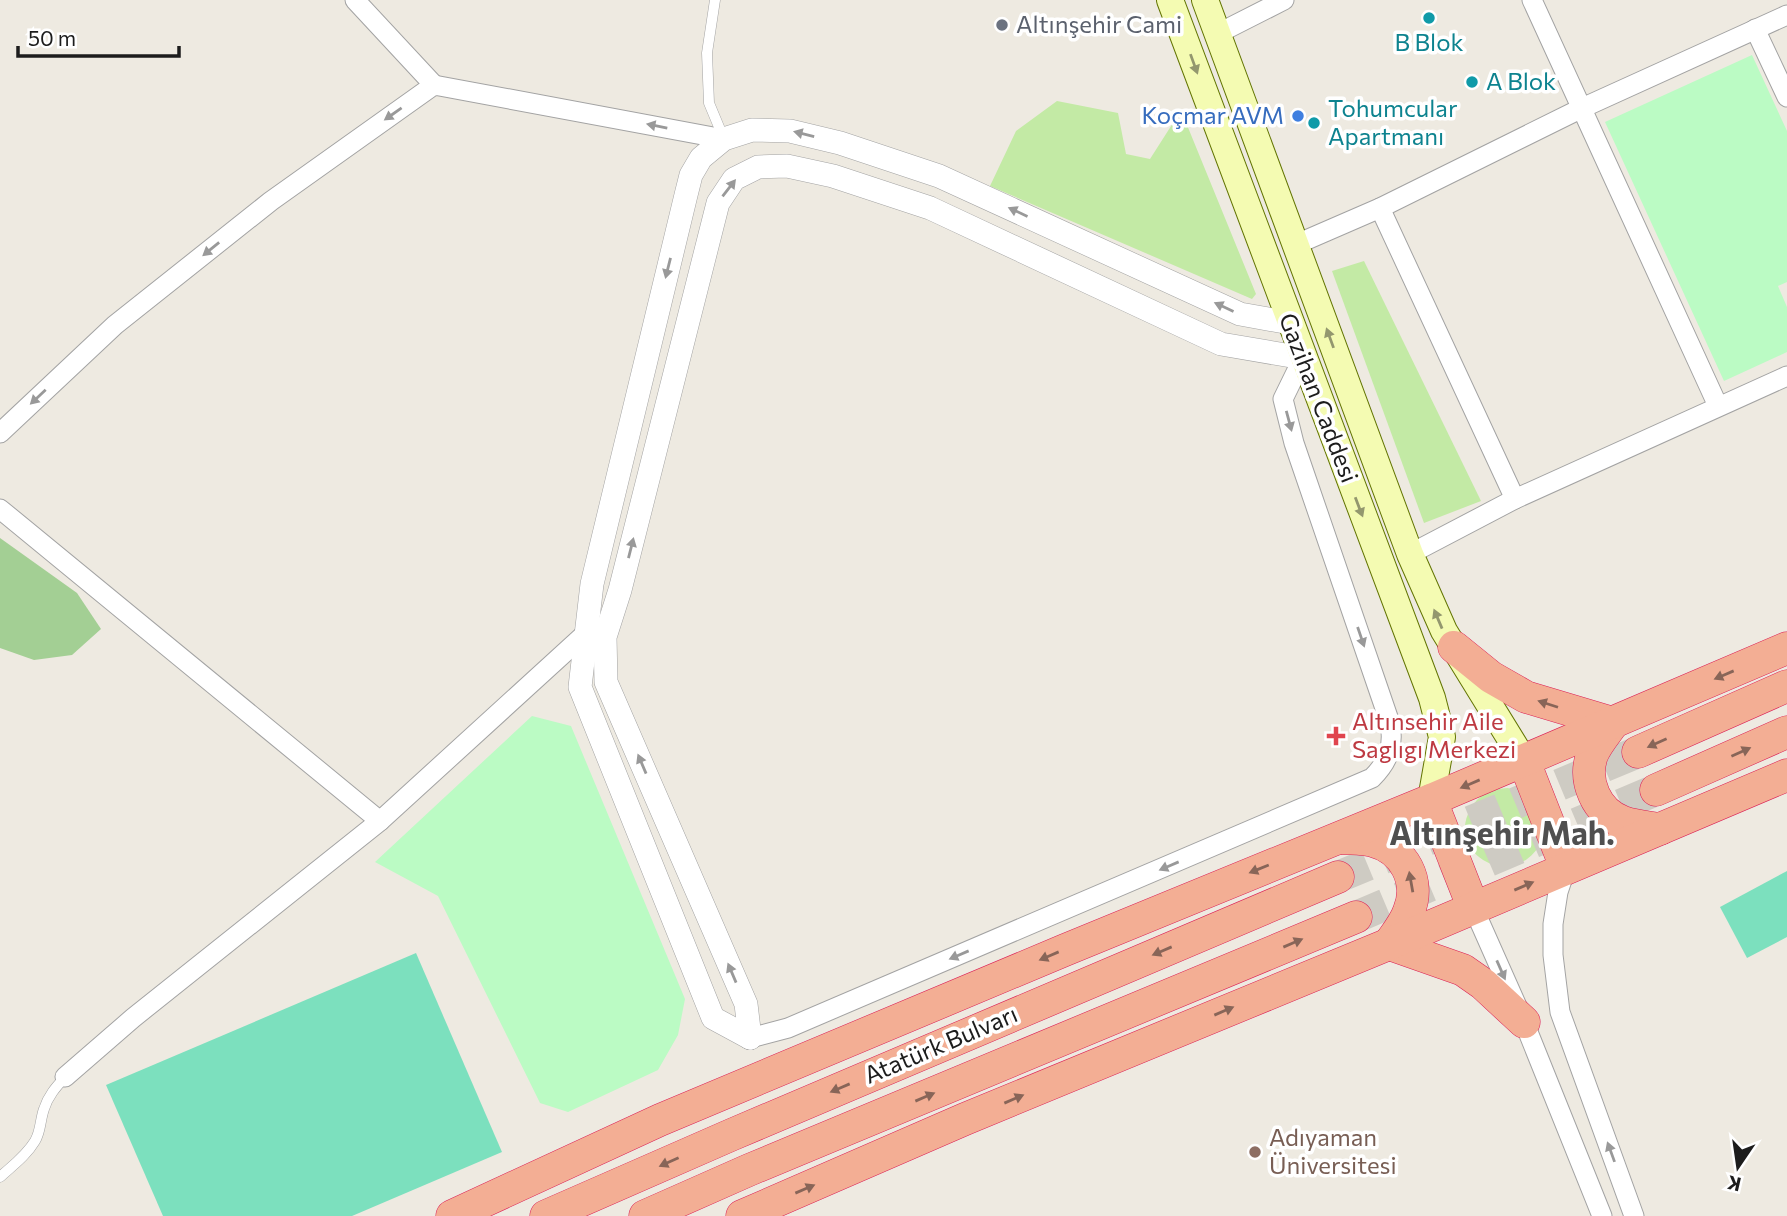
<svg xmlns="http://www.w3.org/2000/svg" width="1787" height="1216" font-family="Commissioner,sans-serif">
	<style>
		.grass { fill: #c3eaa5 }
		.forest { fill: #a3cf94 }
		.park { fill: #bbfbc4 }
		.pitch { fill: #7ce0be }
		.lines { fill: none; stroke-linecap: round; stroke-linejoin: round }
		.trunk-tunnel { stroke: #cecbc3; stroke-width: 32; stroke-dasharray: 32 16; stroke-linecap: butt }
		.service-casing { stroke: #a3a3a3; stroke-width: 11 }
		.minor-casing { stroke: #a3a3a3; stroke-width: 21 }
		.tertiary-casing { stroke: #a3a3a3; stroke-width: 24 }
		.secondary-casing { stroke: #627402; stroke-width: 28 }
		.trunk-casing { stroke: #db1f56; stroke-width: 33 }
		.service { stroke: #fff; stroke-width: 10 }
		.minor { stroke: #fff; stroke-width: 19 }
		.tertiary { stroke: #fff; stroke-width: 23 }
		.secondary { stroke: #f4fbb2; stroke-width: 26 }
		.trunk { stroke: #f3ae94; stroke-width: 32 }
		.oneway { fill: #93976e }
		.oneway2 { fill: #999 }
		.oneway3 { fill: #886558 }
		.culture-dot { fill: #0f9aa8; stroke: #fff; stroke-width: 2.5 }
		.worship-dot { fill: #6b7280; stroke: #fff; stroke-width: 2.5 }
		.shop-dot { fill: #3f7fe0; stroke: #fff; stroke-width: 2.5 }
		.health-dot { fill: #e0444e; stroke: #fff; stroke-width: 2.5 }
		.education-dot { fill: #8d6e63; stroke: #fff; stroke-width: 2.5 }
		.labels { text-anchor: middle; stroke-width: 7; stroke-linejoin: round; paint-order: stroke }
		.worship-label { font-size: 24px; fill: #5b616d; stroke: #fff; text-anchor: start }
		.culture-label { font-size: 24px; fill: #0d838f; stroke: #fff; text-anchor: start }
		.shop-label { font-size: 24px; fill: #366cbe; stroke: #fff; text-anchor: end }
		.street-label { font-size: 24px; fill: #1c1c1c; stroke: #fff }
		.health-label { font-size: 24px; fill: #be3a42; stroke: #fff; text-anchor: start }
		.education-label { font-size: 24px; fill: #785e54; stroke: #fff; text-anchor: start }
		.district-label { font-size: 32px; font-weight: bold; fill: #4f4f4f; stroke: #fff }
	</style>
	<rect width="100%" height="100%" fill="#eeeae1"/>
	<g class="grass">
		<polygon points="1057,101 1118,113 1126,154 1150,159 1173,123 1187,125 1256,294 1252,299 990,186 1016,131"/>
		<polygon points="1364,261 1481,501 1424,523 1332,271"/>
		<path d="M1508,788L1527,796L1542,841C1514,895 1444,853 1471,808C1479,794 1492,789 1508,788Z"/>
	</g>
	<polygon class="forest" points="0,538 77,593 101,629 72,655 34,660 0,648"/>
	<g class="park">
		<polygon points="1752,55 1787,131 1787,282 1778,286 1787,307 1787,352 1724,381 1605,122"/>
		<polygon points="532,716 571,726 685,999 678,1035 658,1070 568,1112 540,1103 438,896 375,862"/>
	</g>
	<g class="pitch">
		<polygon points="1787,871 1787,937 1747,958 1720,907"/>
		<polygon points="416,953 502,1152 352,1216 163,1216 106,1085"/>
	</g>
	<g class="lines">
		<g class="trunk-tunnel">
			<polyline points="1338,877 1638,752"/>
			<polyline points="1356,917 1656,790"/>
		</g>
		<defs>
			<g id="service">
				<polyline points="715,0 707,53 709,103 724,139"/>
				<path d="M0,1177C12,1166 26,1156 35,1141C41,1131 40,1120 44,1109C48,1096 56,1087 65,1077"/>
			</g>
			<g id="minor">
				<polyline points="355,0 434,85"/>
				<polyline points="1532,0 1718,406"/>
				<polyline points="1755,29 1787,97"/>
				<polyline points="1217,34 1284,0"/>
				<polyline points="1380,208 1515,499"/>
				<polyline points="1297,244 1380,208 1580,109 1787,15"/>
				<polyline points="0,433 115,325 271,201 434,85 724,139"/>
				<polyline points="0,509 380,821"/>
				<polyline points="1410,554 1515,499 1787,376"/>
				<polyline points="1566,868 1558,892 1553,924 1553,955 1560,1012 1634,1216"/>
				<polyline points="1473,907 1524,1022 1602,1216"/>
				<path d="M750,1038L788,1028L1372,778C1389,761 1394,746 1390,723L1294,443L1283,399L1303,358"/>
				<polyline points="65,1077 133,1018 380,821 585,634 593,635"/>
			</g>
			<g id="tertiary">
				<polyline points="750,1038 713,1018 580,687 592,584 686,195 691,175 701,158 724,139 752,130 790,131 840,143 939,176 1240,314 1290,323"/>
				<polyline points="750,1038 746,1004 606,682 605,637 620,590 718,203 734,179 758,167 787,166 833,176 930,208 1221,344 1303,358"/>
			</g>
			<g id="secondary">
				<polyline points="1170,0 1432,698 1442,737 1431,800"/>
				<polyline points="1205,0 1410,554 1444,631 1524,761"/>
			</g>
			<g id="trunk">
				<path d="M1454,647L1491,677L1526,697L1613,723C1606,733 1597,743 1592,755C1583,781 1596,812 1623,822C1634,826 1648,827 1660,829"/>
				<polyline points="1638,752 1787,686"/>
				<polyline points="1524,761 1566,868"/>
				<polyline points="1656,790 1787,732"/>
				<polyline points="1431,800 1473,907"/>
				<path d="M1340,838C1351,839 1363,838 1373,841C1404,849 1421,881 1409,911C1405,923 1396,934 1389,944L1463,970L1483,984L1524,1022"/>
				<polyline points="452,1216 660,1120 1065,950 1431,800 1787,648"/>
				<polyline points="546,1216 731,1135 1338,877"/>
				<polyline points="645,1216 749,1170 1356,917"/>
				<polyline points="742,1216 965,1119 1389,944 1787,775"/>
			</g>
		</defs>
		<use href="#service" class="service-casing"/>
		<use href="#minor" class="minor-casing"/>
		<use href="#tertiary" class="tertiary-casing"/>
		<use href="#secondary" class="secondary-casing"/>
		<use href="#trunk" class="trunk-casing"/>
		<use href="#service" class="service"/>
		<use href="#minor" class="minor"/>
		<use href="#tertiary" class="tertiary"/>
		<use href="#secondary" class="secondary"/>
		<use href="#trunk" class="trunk"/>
	</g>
	<defs><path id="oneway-solid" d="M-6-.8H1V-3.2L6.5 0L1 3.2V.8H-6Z" transform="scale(1.75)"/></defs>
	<g class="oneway">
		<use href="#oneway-solid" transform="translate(1194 64) rotate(70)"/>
		<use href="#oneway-solid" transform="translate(1330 338) rotate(-110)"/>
		<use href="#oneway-solid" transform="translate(1359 507) rotate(69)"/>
		<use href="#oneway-solid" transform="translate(1438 619) rotate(-113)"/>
	</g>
	<g class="oneway2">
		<use href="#oneway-solid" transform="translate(393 114) rotate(145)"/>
		<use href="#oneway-solid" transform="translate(657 126) rotate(-169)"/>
		<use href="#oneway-solid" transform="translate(804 134) rotate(-166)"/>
		<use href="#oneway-solid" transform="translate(729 188) rotate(-52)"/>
		<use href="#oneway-solid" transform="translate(1018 212) rotate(-155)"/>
		<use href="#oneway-solid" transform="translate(211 249) rotate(141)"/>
		<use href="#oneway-solid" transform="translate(668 268) rotate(104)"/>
		<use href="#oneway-solid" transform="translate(1224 307) rotate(-155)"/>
		<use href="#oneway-solid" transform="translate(38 397) rotate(137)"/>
		<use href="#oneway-solid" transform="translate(1289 421) rotate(75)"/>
		<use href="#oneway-solid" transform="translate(631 548) rotate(-76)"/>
		<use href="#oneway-solid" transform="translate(1361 637) rotate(71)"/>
		<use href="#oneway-solid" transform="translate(642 764) rotate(-113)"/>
		<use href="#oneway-solid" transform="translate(1169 866) rotate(157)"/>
		<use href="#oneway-solid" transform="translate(959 955) rotate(157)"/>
		<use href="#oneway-solid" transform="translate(1501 970) rotate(66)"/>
		<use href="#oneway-solid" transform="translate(732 973) rotate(-113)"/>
		<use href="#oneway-solid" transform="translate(1611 1152) rotate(-110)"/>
	</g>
	<g class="oneway3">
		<use href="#oneway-solid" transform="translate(1724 675) rotate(157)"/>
		<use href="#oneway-solid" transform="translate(1548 704) rotate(-162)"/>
		<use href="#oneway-solid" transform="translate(1657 743) rotate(156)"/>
		<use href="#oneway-solid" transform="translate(1741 752) rotate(-24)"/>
		<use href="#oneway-solid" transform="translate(1470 784) rotate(157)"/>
		<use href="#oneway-solid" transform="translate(1259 869) rotate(158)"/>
		<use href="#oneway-solid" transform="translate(1411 882) rotate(-100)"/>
		<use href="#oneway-solid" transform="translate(1524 886) rotate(-23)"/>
		<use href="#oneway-solid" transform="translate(1293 943) rotate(-23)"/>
		<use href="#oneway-solid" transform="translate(1162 951) rotate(157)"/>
		<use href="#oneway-solid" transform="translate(1049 956) rotate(157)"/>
		<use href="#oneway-solid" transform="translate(1224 1011) rotate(-23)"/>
		<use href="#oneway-solid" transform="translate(840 1088) rotate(157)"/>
		<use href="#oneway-solid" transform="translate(925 1097) rotate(-23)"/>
		<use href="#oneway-solid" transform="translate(1014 1099) rotate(-23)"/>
		<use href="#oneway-solid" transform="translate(669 1162) rotate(156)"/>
		<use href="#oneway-solid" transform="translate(805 1189) rotate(-23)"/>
	</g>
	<g class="culture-dot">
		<circle cx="1429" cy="18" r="7"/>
		<circle cx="1472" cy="82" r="7"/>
		<circle cx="1314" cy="123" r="7"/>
	</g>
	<circle class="worship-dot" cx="1002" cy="25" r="7"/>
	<circle class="shop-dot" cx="1298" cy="116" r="7"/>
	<path class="health-dot" d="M1332.5 725.5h7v7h7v7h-7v7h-7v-7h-7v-7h7z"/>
	<circle class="education-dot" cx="1255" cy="1152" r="7"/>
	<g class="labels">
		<g class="worship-label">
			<text x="1016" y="33">Altınşehir Cami</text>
		</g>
		<g class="culture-label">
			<text x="1429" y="51" text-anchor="middle">B Blok</text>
			<text x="1486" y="90">A Blok</text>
			<text x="1328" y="117">Tohumcular<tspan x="1328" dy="28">Apartmanı</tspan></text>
		</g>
		<g class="shop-label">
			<text x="1284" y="124">Koçmar AVM</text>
		</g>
		<g class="street-label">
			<text transform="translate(1318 398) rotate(69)" y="8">Gazihan Caddesi</text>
			<text transform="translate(941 1045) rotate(-23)" y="8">Atatürk Bulvarı</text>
		</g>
		<g class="health-label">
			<text x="1352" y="730">Altınsehir Aile<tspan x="1352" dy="28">Saglıgı Merkezi</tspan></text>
		</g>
		<g class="education-label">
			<text x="1269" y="1146">Adıyaman<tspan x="1269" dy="28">Üniversitesi</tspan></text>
		</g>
		<g class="district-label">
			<text x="1502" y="845">Altınşehir Mah.</text>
		</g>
	</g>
	<g transform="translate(1738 1167) rotate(193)" stroke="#ffffff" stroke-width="5" paint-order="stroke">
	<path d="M0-5L12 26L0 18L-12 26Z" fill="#1c1c1c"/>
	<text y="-10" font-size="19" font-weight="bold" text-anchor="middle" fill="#1c1c1c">K</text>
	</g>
	<path d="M18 46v10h161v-10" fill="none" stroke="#1c1c1c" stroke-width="3.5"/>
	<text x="28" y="46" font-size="21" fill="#1c1c1c" stroke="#ffffff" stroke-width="5" paint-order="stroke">50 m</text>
</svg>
